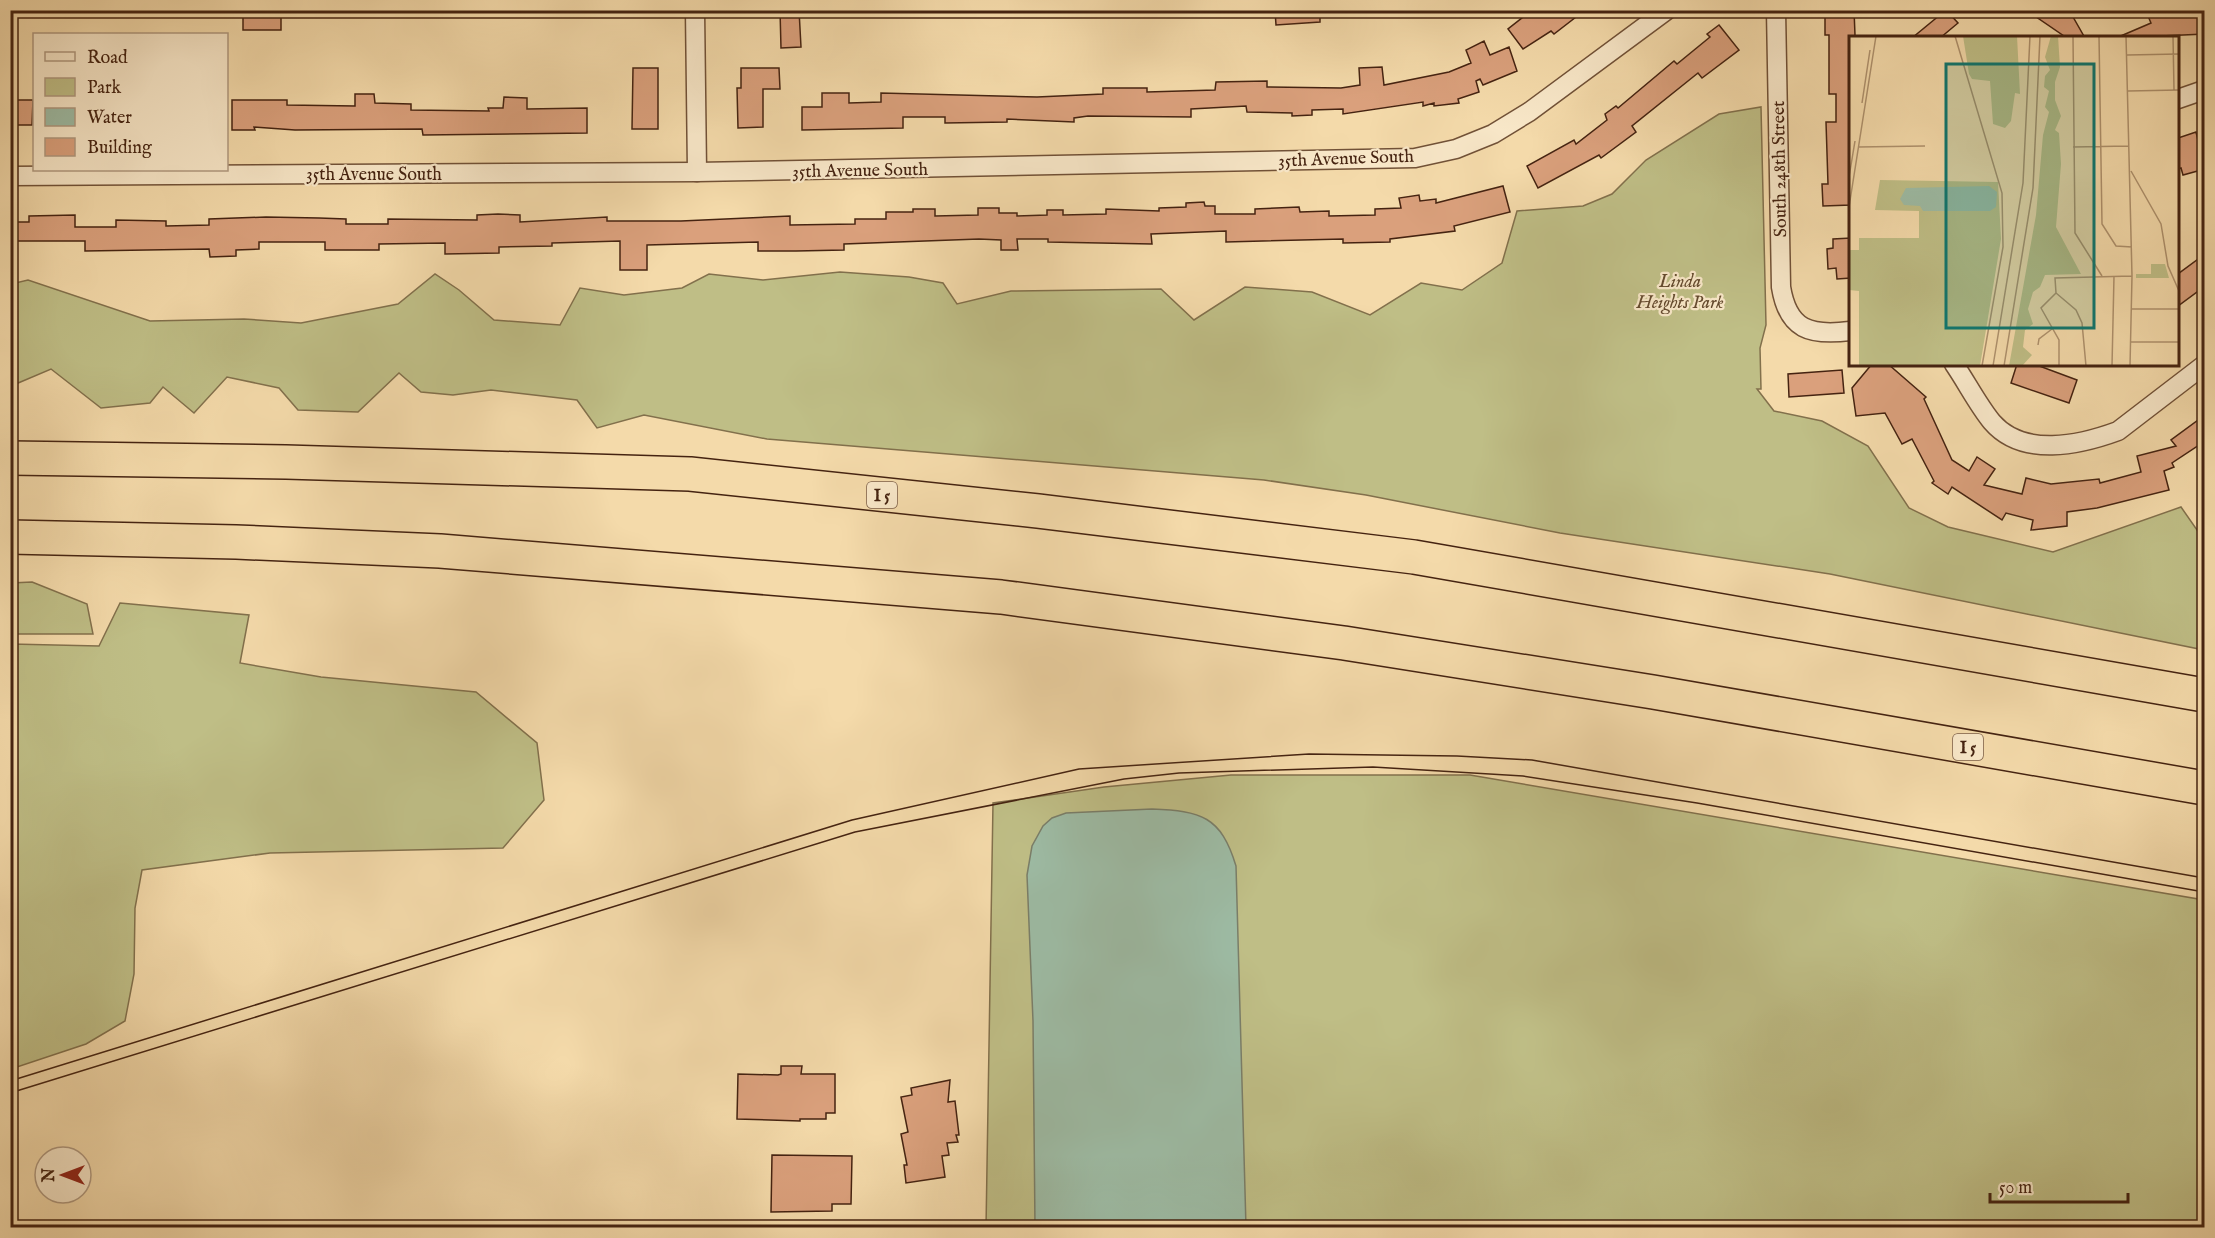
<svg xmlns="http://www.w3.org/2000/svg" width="2215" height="1238" font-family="'IM FELL English',serif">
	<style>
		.green { fill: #bfbe86; stroke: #82704c; stroke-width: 1.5 }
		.water { fill: #9dbba4; stroke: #7a7e69; stroke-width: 1.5 }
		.building { fill: #daa07c; stroke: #452311; stroke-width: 1.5 }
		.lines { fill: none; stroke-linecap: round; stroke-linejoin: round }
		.street-casing { stroke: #715137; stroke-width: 21 }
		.highway-casing { stroke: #452311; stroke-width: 36 }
		.street { stroke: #f8e7c8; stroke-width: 18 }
		.highway { stroke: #f4daaa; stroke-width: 33 }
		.tram { stroke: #452311; stroke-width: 1.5 }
		.labels { text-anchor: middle; stroke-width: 4.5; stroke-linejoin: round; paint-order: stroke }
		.shield { fill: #f8e7c8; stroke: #7b5e48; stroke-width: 1.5 }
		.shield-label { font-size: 16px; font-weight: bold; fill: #452311 }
		.street-label { font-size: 18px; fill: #452311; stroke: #f8e7c8 }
		.park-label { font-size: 18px; font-style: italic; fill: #644a2e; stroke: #f8e7c8 }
		.inset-road { fill: none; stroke: #ae916d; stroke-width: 1.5 }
		.view { fill: #0f766e; fill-opacity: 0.15; stroke: #0f766e; stroke-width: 3 }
		.inset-edge { fill: none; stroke: #452311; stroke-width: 3 }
	</style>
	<rect width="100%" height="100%" fill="#f4daaa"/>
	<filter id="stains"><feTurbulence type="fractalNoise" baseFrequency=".00333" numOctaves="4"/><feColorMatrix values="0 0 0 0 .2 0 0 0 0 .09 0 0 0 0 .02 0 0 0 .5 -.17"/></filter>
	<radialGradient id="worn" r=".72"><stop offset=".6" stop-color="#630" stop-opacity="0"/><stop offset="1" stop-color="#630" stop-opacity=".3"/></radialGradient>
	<g class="green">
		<polygon points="1761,107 1766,325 1760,348 1761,389 1757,389 1774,411 1822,421 1868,446 1909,508 1948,527 2053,552 2181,507 2204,540 2204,650 1830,574 1560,533 1366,495 1264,480 767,439 644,415 597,428 577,400 491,390 453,395 421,392 399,373 358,412 298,410 279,388 227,377 194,413 163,387 150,403 101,408 51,369 11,386 11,284 28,280 150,321 244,319 301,323 398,304 435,274 459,290 494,320 560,325 580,288 624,295 682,288 709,274 763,280 840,272 909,277 943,283 957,304 1011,291 1161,289 1194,320 1245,287 1312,292 1370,315 1421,283 1462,290 1502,263 1517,211 1583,206 1612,194 1646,160 1719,114"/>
		<polygon points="32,582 87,604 93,634 11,634 11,583"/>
		<polygon points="120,603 249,615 240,663 321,677 476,692 537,743 544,800 503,848 270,853 142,870 135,908 134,974 125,1021 86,1044 11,1069 11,644 99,646"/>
		<polygon points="1231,775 1470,775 2204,900 2204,1227 986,1228 993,803 1104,787"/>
	</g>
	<path class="water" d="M1152,809C1201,811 1221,816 1236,866L1246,1227H1035L1033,1021L1027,875L1032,846L1043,826L1052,818L1066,813Z"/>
	<g class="building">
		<rect x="243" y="10" width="38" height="20"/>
		<polygon points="780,10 799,10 801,47 781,48"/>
		<polygon points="1275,10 1320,10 1320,22 1276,25"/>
		<polygon points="1532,10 1585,10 1554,34 1551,31 1523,49 1508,29"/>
		<polygon points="1825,10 1854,10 1855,35 1851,38 1851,205 1823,206 1822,184 1828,184 1826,122 1836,122 1836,94 1829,94 1829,35 1825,35"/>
		<polygon points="1946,10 1958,23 1940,38 1912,38"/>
		<polygon points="2026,10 2069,10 2085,38 2067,38"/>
		<polygon points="2165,10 2205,10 2205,34 2116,38 2151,23 2148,16"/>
		<polygon points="1719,25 1739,50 1702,78 1698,73 1632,126 1636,132 1601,158 1599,155 1538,188 1527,166 1574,140 1576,144 1607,120 1605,114 1616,106 1618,108 1674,61 1677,64 1710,37 1707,34"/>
		<polygon points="1484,41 1490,55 1509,47 1517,71 1483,85 1480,79 1476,81 1479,92 1458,99 1459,103 1434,106 1434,103 1423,106 1423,102 1343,114 1343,109 1312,110 1312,115 1292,116 1292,113 1247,112 1246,106 1191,109 1191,117 1088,116 1074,118 1074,122 1007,119 1007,122 945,123 945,117 903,117 903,128 802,130 802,107 822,107 822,93 849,93 849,103 881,102 881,93 1037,97 1103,94 1103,88 1147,88 1147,92 1215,90 1216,82 1267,81 1267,87 1341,88 1360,85 1359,68 1382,67 1384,85 1449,72 1471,63 1466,50"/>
		<polygon points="633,68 658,68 658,129 632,129"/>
		<polygon points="741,68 779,68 780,89 763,89 763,127 738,128 737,88 741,88"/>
		<polygon points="355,94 374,94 375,103 411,104 411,110 489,111 488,108 503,108 504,97 527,98 527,109 587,108 587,133 423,135 422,129 295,130 254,127 255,130 232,130 232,100 287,100 287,105 355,106"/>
		<polygon points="10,100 33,100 32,125 10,125"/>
		<polygon points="2196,132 2205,169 2183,175 2181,168 2178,169 2178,138"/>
		<polygon points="1503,186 1510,212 1454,226 1455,231 1390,239 1390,242 1343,243 1343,239 1226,242 1226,231 1151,234 1152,244 1048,242 1048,239 1017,239 1018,250 1001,250 1001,240 979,239 844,244 844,250 796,251 758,251 758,242 647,245 647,270 620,270 620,241 552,243 552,246 499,247 499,253 445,254 445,243 379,244 379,250 325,250 325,242 259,242 259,249 236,250 236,256 210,257 209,249 85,251 85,241 10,241 10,222 29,222 29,216 75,215 75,227 116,227 116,220 166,221 166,226 209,225 209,219 266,217 319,218 346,219 346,224 388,224 388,219 477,220 477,215 498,214 520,215 520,222 607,217 607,221 681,221 790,216 790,225 855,224 855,219 886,219 886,212 913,212 913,209 935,209 935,216 978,215 978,208 999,208 999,213 1017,213 1017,216 1047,215 1047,210 1063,210 1063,215 1106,214 1106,209 1159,211 1159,208 1186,207 1186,203 1204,202 1205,206 1215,206 1215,214 1255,214 1255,209 1299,207 1300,212 1329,211 1329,216 1375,215 1375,209 1401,208 1399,198 1419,195 1420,201 1436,199 1436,203"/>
		<polygon points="1851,238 1851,278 1837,279 1836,268 1828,269 1827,249 1833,248 1833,239"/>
		<polygon points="2205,254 2205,286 2178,306 2178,274"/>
		<polygon points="1872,364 1888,364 1926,397 1924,399 1952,460 1969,471 1977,457 1995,469 1984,485 2022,494 2026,478 2051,484 2099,479 2100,483 2141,472 2137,456 2176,446 2171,440 2205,415 2205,441 2172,463 2174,467 2164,471 2169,490 2097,508 2067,512 2067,526 2031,530 2033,520 2006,513 2002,520 1952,487 1948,494 1932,483 1934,481 1912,439 1902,444 1885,413 1856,416 1852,388"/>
		<polygon points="2017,364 2034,364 2077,380 2069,403 2011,383"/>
		<polygon points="1842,370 1844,393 1789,397 1788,374"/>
		<polygon points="781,1066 802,1066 801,1074 835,1074 835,1113 826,1113 826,1119 800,1119 800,1121 737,1119 738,1074 778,1075 781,1074"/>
		<polygon points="950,1080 948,1102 955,1101 959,1135 956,1135 958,1142 947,1143 949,1155 942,1156 945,1177 906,1183 904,1165 907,1165 901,1134 908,1132 901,1097 912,1095 911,1088"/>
		<polygon points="772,1155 852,1156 851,1204 832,1204 832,1211 771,1212"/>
	</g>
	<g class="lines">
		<defs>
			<g id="street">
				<polyline points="695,10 697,172"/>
				<path d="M1776,10L1781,287C1788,330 1810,336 1850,331"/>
				<polyline points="2178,99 2204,90"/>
				<polyline points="10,176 697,172 1415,158 1456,149 1493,134 1529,112 1667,10"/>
				<path d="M1954,364C1967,383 1978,405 1992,422C2023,458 2080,445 2118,431L2204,365"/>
			</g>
			<g id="highway">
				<polyline points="10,458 286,462 690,474 1038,511 1414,557 2204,695"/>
				<polyline points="10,537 236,542 440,551 1001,597 1344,643 1653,692 2204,788"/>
			</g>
		</defs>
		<use href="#street" class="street-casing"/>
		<use href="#highway" class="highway-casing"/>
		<use href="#street" class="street"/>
		<use href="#highway" class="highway"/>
		<g class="tram">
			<polyline points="10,1081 852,820 1079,769 1309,754 1457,756 1532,760 2204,878"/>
			<polyline points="10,1093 855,832 1124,779 1179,773 1373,767 1523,776 1697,803 2204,892"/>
		</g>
	</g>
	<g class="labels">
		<g class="shield">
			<rect x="867" y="482" width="30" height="26" rx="4.5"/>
			<rect x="1953" y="734" width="30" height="26" rx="4.5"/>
		</g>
		<g class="shield-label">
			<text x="882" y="501">I 5</text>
			<text x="1968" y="753">I 5</text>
		</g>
		<g class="street-label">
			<text transform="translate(1346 158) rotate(-2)" y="6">35th Avenue South</text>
			<text transform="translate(1779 169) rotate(-91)" y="6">South 248th Street</text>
			<text transform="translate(860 170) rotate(-1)" y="6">35th Avenue South</text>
			<text x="374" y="180">35th Avenue South</text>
		</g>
		<g class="park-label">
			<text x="1680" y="287">Linda<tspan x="1680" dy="21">Heights Park</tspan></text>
		</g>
	</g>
	<g transform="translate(1849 36)">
		<rect width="330" height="330" fill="#f4daaa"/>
		<path d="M114,0H168L171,58L166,57L162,85L156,92L144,88L141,45L123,43L120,38ZM202,0H209L211,31L206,46V64L212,80L206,94L210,97L212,128L207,191L232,238L196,239L191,251L184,256L179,273L184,288L176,294L174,311L183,319L173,330H160L187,179L194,99L200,76L196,71L200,55L195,51L196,40L201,34L196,21ZM31,144L149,146L152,203L131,330H10V255L0,254V214H10V202H70V175L26,174ZM302,228H316L320,242H287V238H302Z" fill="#bfbe86"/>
		<path d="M140,150L148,156L147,171L141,175H74L71,170L55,169L51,163L57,152Z" fill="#9dbba4"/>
		<path class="inset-road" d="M106,0L153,157L154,211L133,330M224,0L226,197L253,240M250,0L253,188L267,210L283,211M277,0L283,240L281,330M324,0L325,54M278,19L330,18M279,55L330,54M13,67L21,14M9,111L76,110M224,111L280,110M282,135L312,188L319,230L330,255M0,141L6,105M0,171L27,0M207,257L192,272L210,304V330M283,273H330M282,306H330M189,309L190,303L203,293M144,330L174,147L181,0M155,330L184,152L191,0M237,330L233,287L227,274L207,257L206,242L283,240M263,330L265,240"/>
		<path class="view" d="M97,28H245V292H97Z"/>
		<rect width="330" height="330" class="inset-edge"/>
	</g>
	<rect width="2215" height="1238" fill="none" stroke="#f4daaa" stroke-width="36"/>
	<rect x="12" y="12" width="2191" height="1214" fill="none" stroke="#452311" stroke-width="3"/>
	<rect x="18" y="18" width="2179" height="1202" fill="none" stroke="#452311" stroke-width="1.5"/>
	<rect x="33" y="33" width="195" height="138" fill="#f8e7c8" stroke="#b0997f" stroke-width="1.5"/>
	<rect x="45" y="52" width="30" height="9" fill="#f8e7c8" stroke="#b0997f" stroke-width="1.5"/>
	<text x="87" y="63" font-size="18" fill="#452311">Road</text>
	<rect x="45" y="78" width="30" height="18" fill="#bfbe86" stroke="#b0997f" stroke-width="1.5"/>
	<text x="87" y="93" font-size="18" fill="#452311">Park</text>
	<rect x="45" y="108" width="30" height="18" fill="#9dbba4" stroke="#b0997f" stroke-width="1.5"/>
	<text x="87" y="123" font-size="18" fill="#452311">Water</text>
	<rect x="45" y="138" width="30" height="18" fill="#daa07c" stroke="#b0997f" stroke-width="1.5"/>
	<text x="87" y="153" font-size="18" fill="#452311">Building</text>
	<g transform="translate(63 1175) rotate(270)"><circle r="28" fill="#f8e7c8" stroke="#b0997f" stroke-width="1.5"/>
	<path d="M0-4.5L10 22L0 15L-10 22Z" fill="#8f2418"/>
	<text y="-9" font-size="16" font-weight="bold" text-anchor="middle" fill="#452311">N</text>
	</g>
	<path d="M1990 1193v9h138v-9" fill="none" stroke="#452311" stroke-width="3"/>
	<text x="1999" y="1193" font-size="18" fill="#452311" stroke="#f8e7c8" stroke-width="4.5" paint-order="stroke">50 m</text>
	<rect width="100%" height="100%" filter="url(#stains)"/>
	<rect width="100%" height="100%" fill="url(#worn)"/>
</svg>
